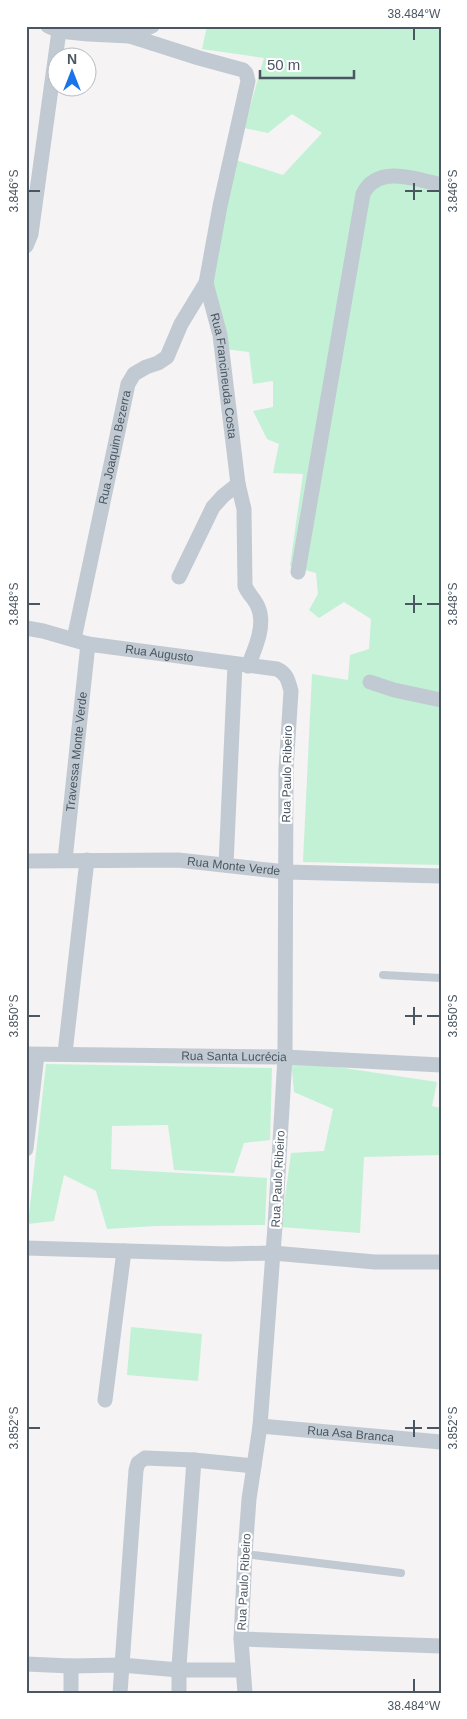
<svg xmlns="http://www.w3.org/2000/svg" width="467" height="1719" font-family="Arial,sans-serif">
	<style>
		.green { fill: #c3f1d5 }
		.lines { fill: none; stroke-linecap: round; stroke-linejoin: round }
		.lane { stroke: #c1cad2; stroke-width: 8 }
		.street { stroke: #c1cad2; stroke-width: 15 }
		.ticks { fill: none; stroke: #4a5661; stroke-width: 2 }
		.labels { text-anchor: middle; stroke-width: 4.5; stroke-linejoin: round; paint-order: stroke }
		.street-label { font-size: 12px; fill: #4a5661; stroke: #fff }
		.neatline { fill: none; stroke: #4a5661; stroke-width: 2 }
		.ticks-label { font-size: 12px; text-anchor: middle; fill: #4a5661 }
	</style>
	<rect width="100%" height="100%" fill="#f5f3f3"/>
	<g class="green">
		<polygon points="207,26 441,26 441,865 303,862 312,674 348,680 350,655 369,649 371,619 344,602 319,618 309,610 318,594 316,573 290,566 303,474 273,473 279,444 267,439 253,411 273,407 273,381 253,384 249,352 225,349 210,282 236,160 283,175 322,133 292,114 268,133 244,128 264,58 202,49"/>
		<polygon points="291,1060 437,1082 432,1106 441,1108 441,1155 364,1157 360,1233 281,1227 291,1153 324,1151 333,1109 294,1092"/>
		<polygon points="46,1064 272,1068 270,1140 244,1143 234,1173 174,1170 168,1125 112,1126 111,1169 267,1178 265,1225 155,1226 107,1229 96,1191 64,1175 54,1221 28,1224"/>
		<polygon points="131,1327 202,1334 198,1381 127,1375"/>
	</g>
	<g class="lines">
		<g class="lane">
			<polyline points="383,975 441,978"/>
			<polyline points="245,1554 401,1573"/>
		</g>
		<g class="street">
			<path id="s1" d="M48,26L59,31L88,34L130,36L199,58L243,70L246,73L248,81L220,206L206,283L220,335L238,484L244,509L245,586C248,594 255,599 258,607C266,625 255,649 248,666"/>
			<polyline points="130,36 152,26"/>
			<polyline points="26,246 31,234 59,31"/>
			<path d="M298,572L363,194C377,164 417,179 441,185"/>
			<polyline points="179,577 213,507 223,496 238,484"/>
			<path id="s2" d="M26,628L43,631L88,644L277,669C287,674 288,680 291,691L286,770L285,1057L275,1226L260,1426L249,1499L245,1554L241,1639L245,1693"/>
			<path id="s3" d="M74,639L128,384L134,374L146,367L158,363L167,357L181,324L206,283"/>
			<polyline points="370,682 394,690 441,700"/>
			<path id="s4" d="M65,860L88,644"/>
			<path id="s5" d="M26,861L178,860L286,872L441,876"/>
			<polyline points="226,865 235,664"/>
			<polyline points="65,1053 87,860"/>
			<path id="s6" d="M26,1054L285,1057L441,1065"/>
			<polyline points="26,1149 37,1055"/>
			<polyline points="26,1248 227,1254 273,1253 375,1262 441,1262"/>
			<polyline points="105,1400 124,1251"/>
			<path id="s7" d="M260,1426L441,1442"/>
			<polyline points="241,1639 441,1646"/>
			<polyline points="26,1664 71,1666 121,1665 179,1670 243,1670"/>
			<polyline points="71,1693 71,1666"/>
			<polyline points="120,1693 136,1470 138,1463 145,1458 194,1460 254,1466"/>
			<polyline points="179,1693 179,1666 194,1460"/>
		</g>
	</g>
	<path class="ticks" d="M414,28V40M414,183V200M28,191H40M405,191H422M427,191H440M414,595V613M28,604H40M405,604H422M427,604H440M414,1007V1025M28,1016H40M405,1016H422M427,1016H440M414,1420V1437M28,1428H40M405,1428H422M427,1428H440M414,1679V1692"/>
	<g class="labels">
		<g class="street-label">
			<text dy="4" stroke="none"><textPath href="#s1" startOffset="515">Rua Francineuda Costa</textPath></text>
			<text dy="4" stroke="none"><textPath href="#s3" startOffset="196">Rua Joaquim Bezerra</textPath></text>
			<text dy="4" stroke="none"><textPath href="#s2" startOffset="136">Rua Augusto</textPath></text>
			<text dy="4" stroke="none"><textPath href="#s4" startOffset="109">Travessa Monte Verde</textPath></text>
			<text transform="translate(287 774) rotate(-89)" y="4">Rua Paulo Ribeiro</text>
			<text dy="4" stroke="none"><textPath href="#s5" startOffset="208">Rua Monte Verde</textPath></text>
			<text dy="4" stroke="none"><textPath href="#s6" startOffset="208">Rua Santa Lucrécia</textPath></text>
			<text transform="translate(278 1179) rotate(-87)" y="4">Rua Paulo Ribeiro</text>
			<text dy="4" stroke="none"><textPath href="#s7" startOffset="91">Rua Asa Branca</textPath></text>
			<text transform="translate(244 1582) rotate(-87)" y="4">Rua Paulo Ribeiro</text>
		</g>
	</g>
	<rect width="467" height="1719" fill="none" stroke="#ffffff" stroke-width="55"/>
	<g transform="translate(72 72)"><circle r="24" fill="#ffffff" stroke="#b7bbc0"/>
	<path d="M0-4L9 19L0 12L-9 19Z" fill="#1a73e8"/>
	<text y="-8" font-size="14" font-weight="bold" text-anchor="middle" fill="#4a5661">N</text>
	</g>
	<path d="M260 70v8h94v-8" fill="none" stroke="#4a5661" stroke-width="2.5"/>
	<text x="267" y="70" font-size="15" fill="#4a5661" stroke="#ffffff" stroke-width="4" paint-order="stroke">50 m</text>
	<rect x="28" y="28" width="412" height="1664" class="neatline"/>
	<g class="ticks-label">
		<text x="414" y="18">38.484°W</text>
		<text transform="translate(14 191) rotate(-90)" y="4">3.846°S</text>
		<text transform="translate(453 191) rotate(-90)" y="4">3.846°S</text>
		<text transform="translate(14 604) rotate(-90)" y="4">3.848°S</text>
		<text transform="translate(453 604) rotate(-90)" y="4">3.848°S</text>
		<text transform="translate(14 1016) rotate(-90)" y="4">3.850°S</text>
		<text transform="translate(453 1016) rotate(-90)" y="4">3.850°S</text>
		<text transform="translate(14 1428) rotate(-90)" y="4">3.852°S</text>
		<text transform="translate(453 1428) rotate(-90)" y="4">3.852°S</text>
		<text x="414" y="1710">38.484°W</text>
	</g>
</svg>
